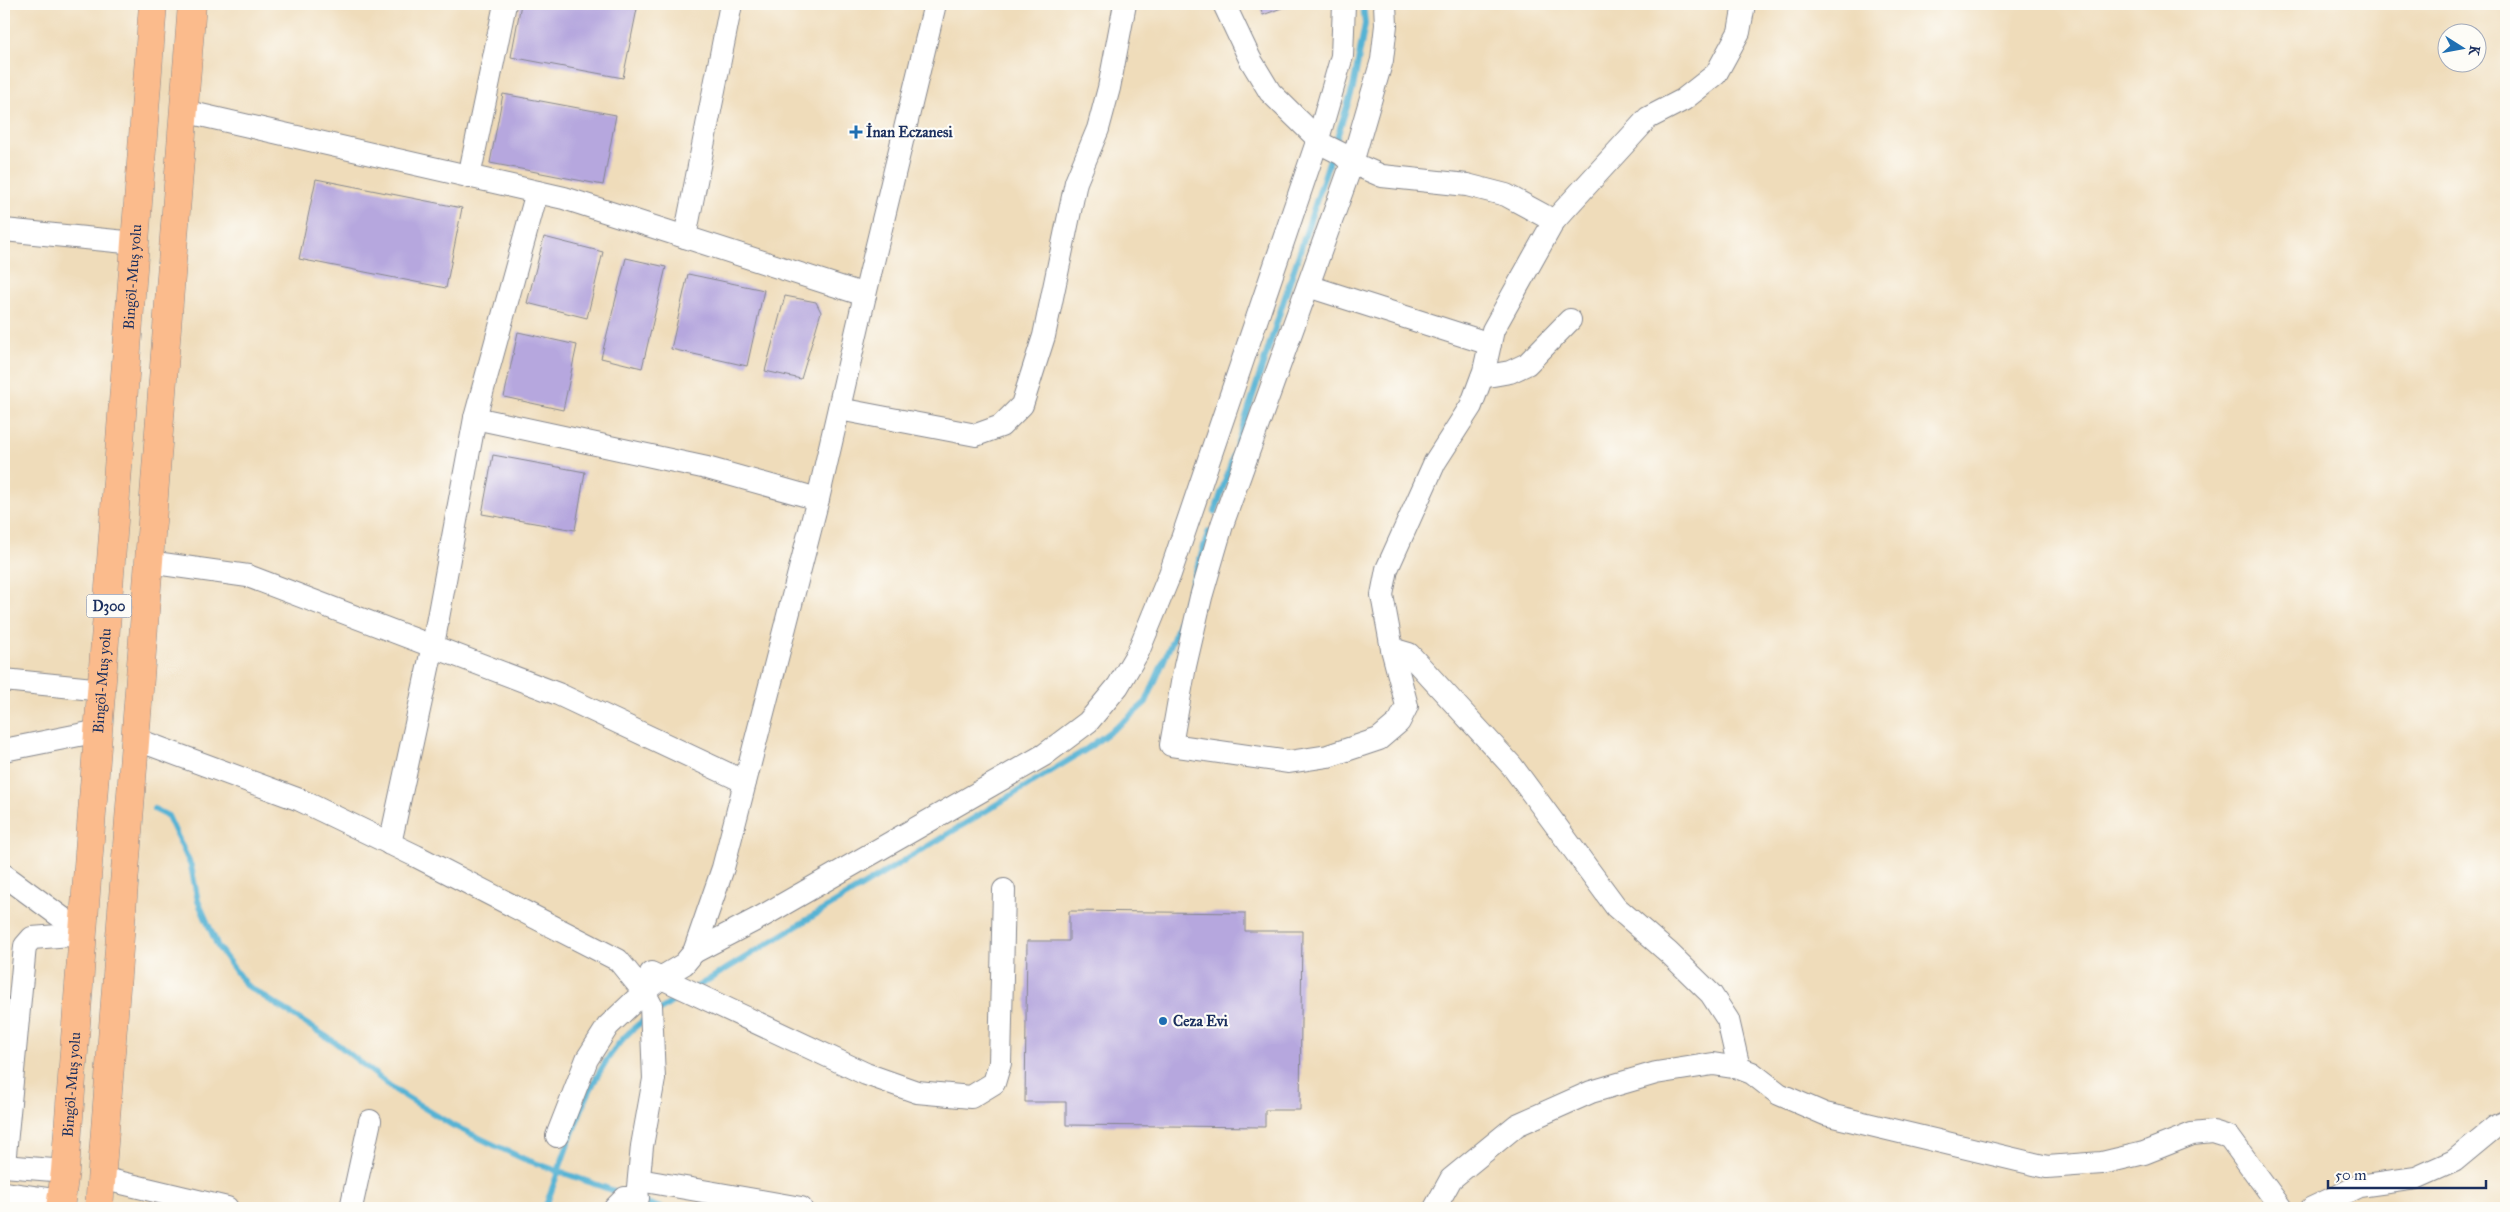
<svg xmlns="http://www.w3.org/2000/svg" width="2510" height="1212" font-family="'IM FELL Great Primer',serif">
	<style>
		.lines { fill: none; stroke-linecap: round; stroke-linejoin: round }
		.stream { stroke: #56b3d4; stroke-width: 6 }
		.building { fill: #b6a7de }
		.minor-casing { stroke: #85868c; stroke-width: 24 }
		.highway-casing { stroke: #85868c; stroke-width: 29 }
		.minor { stroke: #fff; stroke-width: 22 }
		.highway { stroke: #fbbb8c; stroke-width: 28 }
		.poi-dot { fill: #1f6fb2; stroke: #fdfcf7; stroke-width: 2 }
		.labels { text-anchor: middle; stroke-width: 4.5; stroke-linejoin: round; paint-order: stroke }
		.shield { fill: #fdfcf7; stroke: #5f6c8c; stroke-width: 1 }
		.shield-label { font-size: 14px; font-weight: bold; fill: #1b2f5e }
		.poi-label { font-size: 15px; font-weight: bold; fill: #1b2f5e; stroke: #fdfcf7; text-anchor: start }
		.street-label { font-size: 15px; fill: #1b2f5e; stroke: #fdfcf7 }
	</style>
	<rect width="100%" height="100%" fill="#fdfcf7"/>
	<filter id="ink" filterUnits="userSpaceOnUse"><feTurbulence type="fractalNoise" baseFrequency=".02" numOctaves="2"/><feDisplacementMap in="SourceGraphic" scale="10" xChannelSelector="R" yChannelSelector="G"/><feConvolveMatrix kernelMatrix="1 2 1 2 8 2 1 2 1" color-interpolation-filters="sRGB"/></filter>
	<filter id="wash" filterUnits="userSpaceOnUse"><feTurbulence type="fractalNoise" baseFrequency=".0096" numOctaves="4" result="noise"/><feDisplacementMap in="SourceGraphic" scale="20" xChannelSelector="R" yChannelSelector="G"/><feGaussianBlur stdDeviation="1.12" result="paint"/><feColorMatrix in="noise" values="0 0 0 0 0 0 0 0 0 0 0 0 0 0 0 0 0 1.4 0 .05"/><feComposite in="paint" operator="in"/></filter>
	<g filter="url(#wash)">
		<rect width="100%" height="100%" fill="#efdcba"/>
		<g class="lines">
			<g class="stream">
				<polyline points="1215,512 1353,88 1365,24 1363,4"/>
				<polyline points="154,809 168,816 191,866 198,901 218,947 246,985 336,1043 395,1090 452,1125 524,1159 623,1194"/>
				<polyline points="695,988 1084,751 1127,719 1146,702 1176,632 1209,531"/>
				<polyline points="657,1012 684,994"/>
				<polyline points="641,1201 661,1208"/>
				<path d="M545,1208C568,1149 591,1054 646,1019"/>
			</g>
		</g>
		<g id="blocks">
			<g class="building">
				<polygon points="521,4 608,4 637,9 623,78 511,57"/>
				<polygon points="1259,4 1292,4 1263,15"/>
				<polygon points="503,94 616,115 603,185 490,163"/>
				<polygon points="316,179 462,208 446,288 299,259"/>
				<polygon points="544,237 603,252 587,318 527,303"/>
				<polygon points="626,258 666,267 642,368 601,358"/>
				<polygon points="688,274 764,290 747,366 671,349"/>
				<polygon points="785,296 816,302 821,312 801,379 765,371"/>
				<polygon points="518,332 577,345 563,410 504,397"/>
				<polygon points="493,455 585,472 575,530 482,514"/>
				<polygon points="1069,911 1245,913 1245,931 1302,931 1300,1110 1265,1110 1265,1127 1066,1125 1066,1102 1025,1102 1027,941 1069,941"/>
			</g>
		</g>
	</g>
	<g filter="url(#ink)">
		<use href="#blocks" fill-opacity="0" stroke="#85868c" stroke-width="1"/>
		<g class="lines">
			<defs>
				<g id="minor">
					<polyline points="1224,4 1250,59 1270,92 1324,145 1342,154 1352,163 1382,176 1467,185 1506,195 1554,221"/>
					<polyline points="1385,4 1386,25 1382,60 1352,163 1222,525 1201,597 1185,666 1171,745 1289,762 1328,756 1379,739 1399,722 1407,706 1392,649"/>
					<polyline points="183,111 564,198 865,295"/>
					<polyline points="469,177 505,4"/>
					<polyline points="4,230 136,243"/>
					<polyline points="685,237 731,4"/>
					<polyline points="1308,286 1490,344"/>
					<polyline points="1482,377 1510,372 1527,364 1570,320"/>
					<polyline points="839,409 976,435 1001,426 1022,405 1044,336 1076,182 1098,129 1109,88 1125,4"/>
					<polyline points="475,418 707,468 818,499"/>
					<polyline points="148,562 248,576 558,694 745,782"/>
					<polyline points="4,680 103,690"/>
					<polyline points="135,739 300,800 416,856 618,960 644,992 608,1026 587,1059 557,1136"/>
					<polyline points="4,750 99,731"/>
					<polyline points="390,844 433,645 475,418 537,192"/>
					<polyline points="4,875 84,934"/>
					<polyline points="694,952 761,917 1044,755 1088,722 1118,686 1138,652 1170,574 1318,139 1342,56 1344,4"/>
					<polyline points="651,973 866,1074 917,1092 971,1097 994,1083 1000,1063 1004,890"/>
					<polyline points="1739,1068 1728,1020 1711,994 1669,953 1616,907 1512,766 1409,654 1392,649 1382,595 1387,569 1435,462 1471,406 1484,371 1493,330 1554,221 1648,118 1683,100 1716,74 1739,32 1744,4"/>
					<polyline points="4,1165 25,946 32,938 84,934"/>
					<polyline points="4,1166 65,1171"/>
					<polyline points="101,1178 227,1208"/>
					<polyline points="639,1180 801,1208"/>
					<polyline points="4,1193 61,1201"/>
					<polyline points="351,1208 370,1121"/>
					<polyline points="615,1208 625,1198 638,1198"/>
					<polyline points="636,1208 642,1146 654,1079 651,1005 644,992 662,977 684,964 694,952 723,868 818,499 865,295 935,4"/>
					<polyline points="1435,1208 1451,1179 1517,1125 1591,1092 1656,1073 1713,1064 1739,1068 1752,1073 1779,1094 1825,1114 2047,1167 2102,1163 2144,1153 2192,1134 2213,1132 2229,1137 2281,1208"/>
					<polyline points="2312,1208 2359,1186 2416,1178 2454,1161 2495,1127 2506,1122"/>
				</g>
				<g id="highway">
					<path id="s1" d="M60,1208L65,1171L153,4"/>
					<polyline points="99,1208 192,4"/>
				</g>
			</defs>
			<use href="#minor" class="minor-casing"/>
			<use href="#highway" class="highway-casing"/>
			<use href="#minor" class="minor"/>
			<use href="#highway" class="highway"/>
		</g>
	</g>
	<g class="poi-dot">
		<path d="M853.5 124.5h5v5h5v5h-5v5h-5v-5h-5v-5h5z"/>
		<circle cx="1163" cy="1021" r="5"/>
	</g>
	<g class="labels">
		<rect class="shield" x="86.5" y="594.5" width="45" height="23" rx="4"/>
		<g class="shield-label">
			<text x="109" y="611">D300</text>
		</g>
		<g class="poi-label">
			<text x="866" y="137">İnan Eczanesi</text>
			<text x="1173" y="1026">Ceza Evi</text>
		</g>
		<g class="street-label">
			<text dy="5" stroke="none"><textPath href="#s1" startOffset="934">Bingöl-Muş yolu</textPath></text>
			<text dy="5" stroke="none"><textPath href="#s1" startOffset="529">Bingöl-Muş yolu</textPath></text>
			<text dy="5" stroke="none"><textPath href="#s1" startOffset="124">Bingöl-Muş yolu</textPath></text>
		</g>
	</g>
	<rect width="2510" height="1212" fill="none" stroke="#fdfcf7" stroke-width="20"/>
	<g transform="translate(2462 48) rotate(101)"><circle r="24" fill="#fdfcf7" stroke="#a3aaba"/>
	<path d="M0-4L9 19L0 12L-9 19Z" fill="#1f6fb2"/>
	<text y="-8" font-size="14" font-weight="bold" text-anchor="middle" fill="#1b2f5e">K</text>
	</g>
	<path d="M2328 1180v8h158v-8" fill="none" stroke="#1b2f5e" stroke-width="2.5"/>
	<text x="2335" y="1180" font-size="15" fill="#1b2f5e" stroke="#fdfcf7" stroke-width="4" paint-order="stroke">50 m</text>
</svg>
